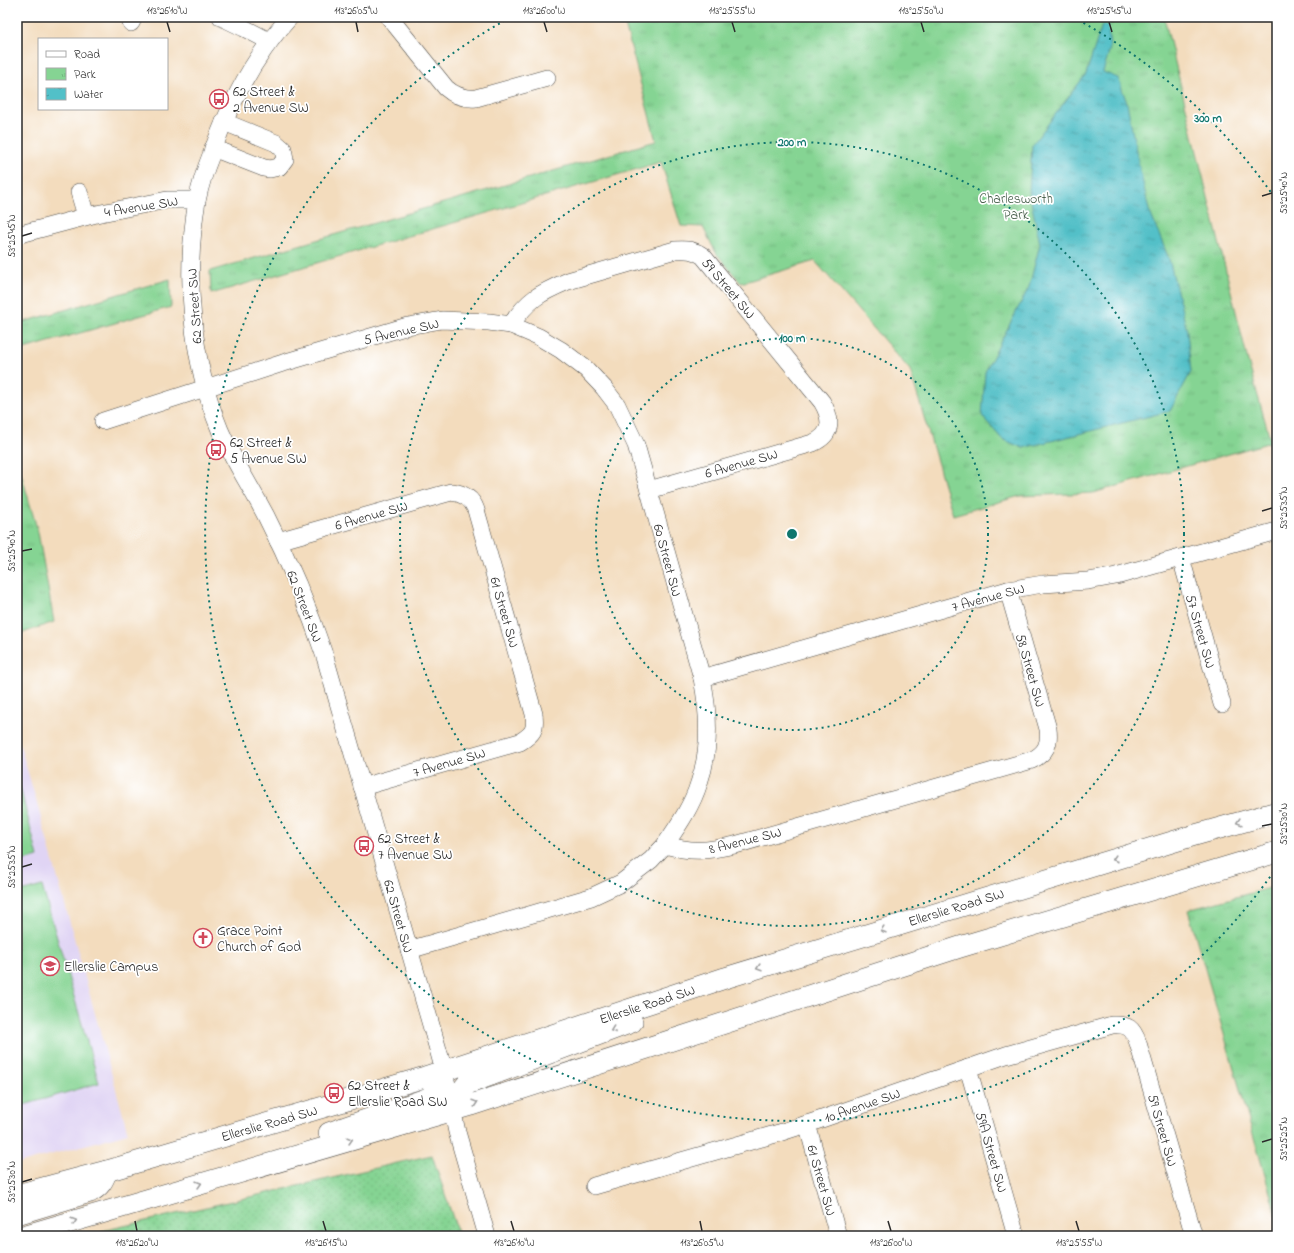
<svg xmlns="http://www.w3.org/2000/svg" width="1294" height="1253" font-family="'Indie Flower',sans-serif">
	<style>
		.built { fill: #e0d4f4 }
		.grass { fill: url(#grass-dots); stroke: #58805f }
		.park { fill: url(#park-tufts); stroke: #58805f }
		.garden { fill: #85d493; stroke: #58805f }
		.water { fill: url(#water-ripples); stroke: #3e767a }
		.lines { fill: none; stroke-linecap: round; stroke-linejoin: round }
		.minor-casing { stroke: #494641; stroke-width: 18 }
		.major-casing { stroke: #494641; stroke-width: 22 }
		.minor { stroke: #fff; stroke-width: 17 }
		.major { stroke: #fff; stroke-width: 21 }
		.oneway { stroke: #a0a0a0 }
		.ticks { fill: none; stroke: #2b2b2b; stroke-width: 1.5 }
		.ring { fill: none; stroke: #0f766e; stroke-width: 2; stroke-dasharray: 2 4 }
		.labels { text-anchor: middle; stroke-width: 3.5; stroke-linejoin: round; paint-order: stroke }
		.poi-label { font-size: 14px; fill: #2b2b2b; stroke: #fff; text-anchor: start }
		.park-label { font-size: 14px; fill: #465e4a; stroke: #fff }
		.street-label { font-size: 14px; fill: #2b2b2b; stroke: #fff }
		.centre { fill: #0f766e; stroke: #fff; stroke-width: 2 }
		.ring-label { font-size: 12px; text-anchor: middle; font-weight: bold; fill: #0f766e; stroke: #fff; stroke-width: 3.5; stroke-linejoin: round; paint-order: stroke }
		.neatline { fill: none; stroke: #2b2b2b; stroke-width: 1.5 }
		.ticks-label { font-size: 10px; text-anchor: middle; fill: #2b2b2b }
	</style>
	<defs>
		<pattern id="grass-dots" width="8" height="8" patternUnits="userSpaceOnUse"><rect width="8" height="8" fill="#85d493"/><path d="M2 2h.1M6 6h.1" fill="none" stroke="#73b67f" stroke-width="1.8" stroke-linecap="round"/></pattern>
		<pattern id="park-tufts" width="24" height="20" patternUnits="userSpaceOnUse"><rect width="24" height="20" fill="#85d493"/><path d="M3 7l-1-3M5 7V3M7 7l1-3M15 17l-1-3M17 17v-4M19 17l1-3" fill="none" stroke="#73b67f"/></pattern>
		<pattern id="water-ripples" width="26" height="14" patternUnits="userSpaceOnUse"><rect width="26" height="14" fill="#52c0c8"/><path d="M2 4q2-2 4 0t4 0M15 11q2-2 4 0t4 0" fill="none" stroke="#449ca3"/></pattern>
	</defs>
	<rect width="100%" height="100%" fill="#fff"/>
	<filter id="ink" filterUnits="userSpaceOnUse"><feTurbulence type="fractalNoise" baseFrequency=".025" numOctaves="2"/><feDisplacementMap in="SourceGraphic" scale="8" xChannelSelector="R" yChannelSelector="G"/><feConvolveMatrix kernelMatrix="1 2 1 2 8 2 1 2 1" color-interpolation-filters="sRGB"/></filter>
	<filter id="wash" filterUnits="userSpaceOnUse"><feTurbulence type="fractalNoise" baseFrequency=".012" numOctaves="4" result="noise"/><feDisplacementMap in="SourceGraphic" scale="16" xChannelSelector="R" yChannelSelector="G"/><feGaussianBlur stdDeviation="0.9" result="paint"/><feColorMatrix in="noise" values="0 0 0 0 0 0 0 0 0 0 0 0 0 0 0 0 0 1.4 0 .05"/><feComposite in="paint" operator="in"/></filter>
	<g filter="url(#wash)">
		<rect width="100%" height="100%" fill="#f3dcbd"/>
		<polygon class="built" points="17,735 36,800 128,1133 17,1164"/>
		<polygon class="grass" points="432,1155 459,1236 103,1236 102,1231"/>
		<g class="park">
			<polygon points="623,17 1164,17 1248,361 1271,442 1093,493 1020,496 953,515 910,370 815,261 741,283 716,253 703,227 681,226 661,162 211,294 210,271 656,141"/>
			<polygon points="170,279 171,307 17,351 17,324"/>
			<polygon points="17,459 38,532 54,622 17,635"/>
			<polygon points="1277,886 1277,1217 1188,910"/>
		</g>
		<g class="garden">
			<polygon points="17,776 38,857 17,863"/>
			<polygon points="42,886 99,1083 17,1107 17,893"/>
		</g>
		<polygon class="water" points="1102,25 1108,26 1110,48 1103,72 1118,78 1127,103 1137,156 1149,210 1169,259 1187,331 1191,372 1170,411 1023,448 1002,439 982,416 985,372 1029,287 1040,244 1029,192 1032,145 1086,74"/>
	</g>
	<g filter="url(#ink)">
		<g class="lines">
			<defs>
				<g id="minor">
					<polyline points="221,17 244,28 269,41"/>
					<path d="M290,17C254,56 229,105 211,155C205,170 200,186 197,201C184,276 191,360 220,430C233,460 251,487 266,516C289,561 309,609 325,657L439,1053L444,1071L457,1132L487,1236"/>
					<path d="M389,17L446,88C455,96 464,99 476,98L547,78"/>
					<polyline points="131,23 134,17"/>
					<polyline points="213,148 264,168 270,169 279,167 285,159 283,149 276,143 224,122"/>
					<polyline points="79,192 86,216"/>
					<polyline points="17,235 96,214 167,200 197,200"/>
					<path d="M511,325L539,337L561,350L586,369L604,388L617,405L636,445L702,678C709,713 711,749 699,783C692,806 678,826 665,845"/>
					<path d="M103,421L283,363L408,326L442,320L489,322L511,325C528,299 540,293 568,281L675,250C687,249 694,250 703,256L822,402C832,419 833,434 813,443L649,490"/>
					<path d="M278,541L451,492C463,493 472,498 476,510L534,714C536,730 533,734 520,742L362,787"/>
					<polyline points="1181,558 1222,704"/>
					<polyline points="702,678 1008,590 1043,584 1088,581 1116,576 1277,531"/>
					<path d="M409,950L591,897L621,883L634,873L651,860L665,845C694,853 706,851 735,845L1032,760C1046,753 1050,744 1048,729L1008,590"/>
					<polyline points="968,1068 1016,1236"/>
					<polyline points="807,1124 838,1236"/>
					<path d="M594,1186L779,1133L819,1120L1006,1055L1112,1025C1128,1024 1133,1028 1138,1043L1194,1236"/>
				</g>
				<g id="major">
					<polyline points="452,1110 456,1098 467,1084 632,1022"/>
					<polyline points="329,1133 429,1098 440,1086 444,1071"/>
					<polyline points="17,1195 107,1171 425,1077 725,978 1195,835 1277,812"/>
					<path d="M17,1214L90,1192C100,1187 103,1181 107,1171"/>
					<polyline points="23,1236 471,1105 960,947 1277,852"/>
				</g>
			</defs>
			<use href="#minor" class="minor-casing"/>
			<use href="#major" class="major-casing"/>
			<use href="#minor" class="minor"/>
			<use href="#major" class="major"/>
		</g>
		<defs><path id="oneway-chevron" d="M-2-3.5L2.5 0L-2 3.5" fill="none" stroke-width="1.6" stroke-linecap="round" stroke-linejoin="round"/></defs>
		<g class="oneway">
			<use href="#oneway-chevron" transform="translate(1239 822) rotate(164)"/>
			<use href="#oneway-chevron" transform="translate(1115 859) rotate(163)"/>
			<use href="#oneway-chevron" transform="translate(883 930) rotate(163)"/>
			<use href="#oneway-chevron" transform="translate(759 968) rotate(163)"/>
			<use href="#oneway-chevron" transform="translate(613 1030) rotate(160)"/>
			<use href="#oneway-chevron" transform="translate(475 1103) rotate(-18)"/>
			<use href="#oneway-chevron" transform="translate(350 1140) rotate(-16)"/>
			<use href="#oneway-chevron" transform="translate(199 1184) rotate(-16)"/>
			<use href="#oneway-chevron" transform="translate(74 1221) rotate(-16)"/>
		</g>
	</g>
	<path class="ticks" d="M167,22L170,32M356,22L358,32M544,22L547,32M732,22L735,32M921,22L924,32M1109,22L1112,32M1262,196L1272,193M22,236L32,233M1262,511L1272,508M22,551L32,549M1262,826L1272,824M22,867L32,864M1262,1142L1272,1139M22,1182L32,1179M135,1221L137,1231M323,1221L326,1231M511,1221L514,1231M700,1221L702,1231M888,1221L891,1231M1076,1221L1079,1231"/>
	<g class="ring">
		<circle cx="792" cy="534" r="196"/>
		<circle cx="792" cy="534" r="392"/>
		<path d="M1277 867A588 588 0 1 1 511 17M1073 17A588 588 0 0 1 1277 201"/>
	</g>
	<defs>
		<symbol id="bus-ring" viewBox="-11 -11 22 22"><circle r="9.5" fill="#fff" stroke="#d1495b" stroke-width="1.5"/><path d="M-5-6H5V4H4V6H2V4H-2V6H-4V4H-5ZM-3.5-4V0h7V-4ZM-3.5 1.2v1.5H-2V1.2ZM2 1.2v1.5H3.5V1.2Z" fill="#d1495b"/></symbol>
		<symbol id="church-ring" viewBox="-11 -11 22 22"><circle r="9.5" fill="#fff" stroke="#d1495b" stroke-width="1.5"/><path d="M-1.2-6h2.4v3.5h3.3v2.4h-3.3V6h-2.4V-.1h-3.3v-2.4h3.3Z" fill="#d1495b"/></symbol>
		<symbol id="school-ring" viewBox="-11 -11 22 22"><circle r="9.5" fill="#fff" stroke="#d1495b" stroke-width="1.5"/><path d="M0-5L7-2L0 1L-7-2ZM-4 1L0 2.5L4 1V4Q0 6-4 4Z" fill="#d1495b"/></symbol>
	</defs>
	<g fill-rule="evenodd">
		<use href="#bus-ring" x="208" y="88" width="22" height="22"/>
		<use href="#bus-ring" x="205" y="439" width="22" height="22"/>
		<use href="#bus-ring" x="353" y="835" width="22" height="22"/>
		<use href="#church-ring" x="192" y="927" width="22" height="22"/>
		<use href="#school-ring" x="39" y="955" width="22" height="22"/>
		<use href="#bus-ring" x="323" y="1082" width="22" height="22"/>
	</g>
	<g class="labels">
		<g class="poi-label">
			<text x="233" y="96">62 Street &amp;<tspan x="233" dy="16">2 Avenue SW</tspan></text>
			<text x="230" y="447">62 Street &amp;<tspan x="230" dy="16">5 Avenue SW</tspan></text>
			<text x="378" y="843">62 Street &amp;<tspan x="378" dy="16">7 Avenue SW</tspan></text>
			<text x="217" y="935">Grace Point<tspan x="217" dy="16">Church of God</tspan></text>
			<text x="64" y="971">Ellerslie Campus</text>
			<text x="348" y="1090">62 Street &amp;<tspan x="348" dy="16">Ellerslie Road SW</tspan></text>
		</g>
		<g class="park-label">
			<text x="1016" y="203">Charlesworth<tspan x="1016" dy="16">Park</tspan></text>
		</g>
		<g class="street-label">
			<text transform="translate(141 206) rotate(-9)" y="5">4 Avenue SW</text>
			<text transform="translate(729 288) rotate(50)" y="5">59 Street SW</text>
			<text transform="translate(194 306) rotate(-94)" y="5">62 Street SW</text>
			<text transform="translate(401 331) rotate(-13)" y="5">5 Avenue SW</text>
			<text transform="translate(741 463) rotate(-16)" y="5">6 Avenue SW</text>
			<text transform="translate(371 515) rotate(-16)" y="5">6 Avenue SW</text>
			<text transform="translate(668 560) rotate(75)" y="5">60 Street SW</text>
			<text transform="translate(988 597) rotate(-15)" y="5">7 Avenue SW</text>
			<text transform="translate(305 606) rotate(69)" y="5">62 Street SW</text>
			<text transform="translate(505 612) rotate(74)" y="5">61 Street SW</text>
			<text transform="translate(1201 631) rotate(74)" y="5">57 Street SW</text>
			<text transform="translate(1031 670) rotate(74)" y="5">58 Street SW</text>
			<text transform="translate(449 762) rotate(-16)" y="5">7 Avenue SW</text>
			<text transform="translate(745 840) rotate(-14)" y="5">8 Avenue SW</text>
			<text transform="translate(956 907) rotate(-17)" y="5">Ellerslie Road SW</text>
			<text transform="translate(399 916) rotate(74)" y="5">62 Street SW</text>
			<text transform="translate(647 1004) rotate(-18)" y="5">Ellerslie Road SW</text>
			<text transform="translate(862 1105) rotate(-19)" y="5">10 Avenue SW</text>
			<text transform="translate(269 1123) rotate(-16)" y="5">Ellerslie Road SW</text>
			<text transform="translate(1163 1130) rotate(74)" y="5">59 Street SW</text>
			<text transform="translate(992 1152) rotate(74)" y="5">59A Street SW</text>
			<text transform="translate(822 1180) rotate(74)" y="5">61 Street SW</text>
		</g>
	</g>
	<circle cx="792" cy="534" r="6" class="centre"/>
	<g class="ring-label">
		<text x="1208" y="122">300 m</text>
		<text x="792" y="146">200 m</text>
		<text x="792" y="342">100 m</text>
	</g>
	<rect width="1294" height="1253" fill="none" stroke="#fff" stroke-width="44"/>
	<rect x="38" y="38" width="130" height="72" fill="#ffffff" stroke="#aaaaaa"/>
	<rect x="46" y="51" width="20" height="6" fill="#ffffff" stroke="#aaaaaa"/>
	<text x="74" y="58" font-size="12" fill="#2b2b2b">Road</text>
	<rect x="46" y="68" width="20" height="12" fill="url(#park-tufts)" stroke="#aaaaaa"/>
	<text x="74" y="78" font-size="12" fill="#2b2b2b">Park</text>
	<rect x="46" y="88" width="20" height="12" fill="url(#water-ripples)" stroke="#aaaaaa"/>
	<text x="74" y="98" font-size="12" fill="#2b2b2b">Water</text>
	<rect x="22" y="22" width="1250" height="1209" class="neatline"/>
	<g class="ticks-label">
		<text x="167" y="14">113°26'10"W</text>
		<text x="356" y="14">113°26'05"W</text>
		<text x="544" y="14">113°26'00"W</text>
		<text x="732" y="14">113°25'55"W</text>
		<text x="921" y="14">113°25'50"W</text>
		<text x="1109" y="14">113°25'45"W</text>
		<text transform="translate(1283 193) rotate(-90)" y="4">53°25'40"N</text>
		<text transform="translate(11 236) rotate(-90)" y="4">53°25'45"N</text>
		<text transform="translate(1283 508) rotate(-90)" y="4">53°25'35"N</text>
		<text transform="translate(11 551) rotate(-90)" y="4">53°25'40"N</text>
		<text transform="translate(1283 824) rotate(-90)" y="4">53°25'30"N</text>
		<text transform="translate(11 867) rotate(-90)" y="4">53°25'35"N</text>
		<text transform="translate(1283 1139) rotate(-90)" y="4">53°25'25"N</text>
		<text transform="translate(11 1182) rotate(-90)" y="4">53°25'30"N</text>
		<text x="137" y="1246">113°26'20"W</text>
		<text x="326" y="1246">113°26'15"W</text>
		<text x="514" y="1246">113°26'10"W</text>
		<text x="702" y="1246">113°26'05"W</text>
		<text x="891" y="1246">113°26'00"W</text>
		<text x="1079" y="1246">113°25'55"W</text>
	</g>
</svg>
